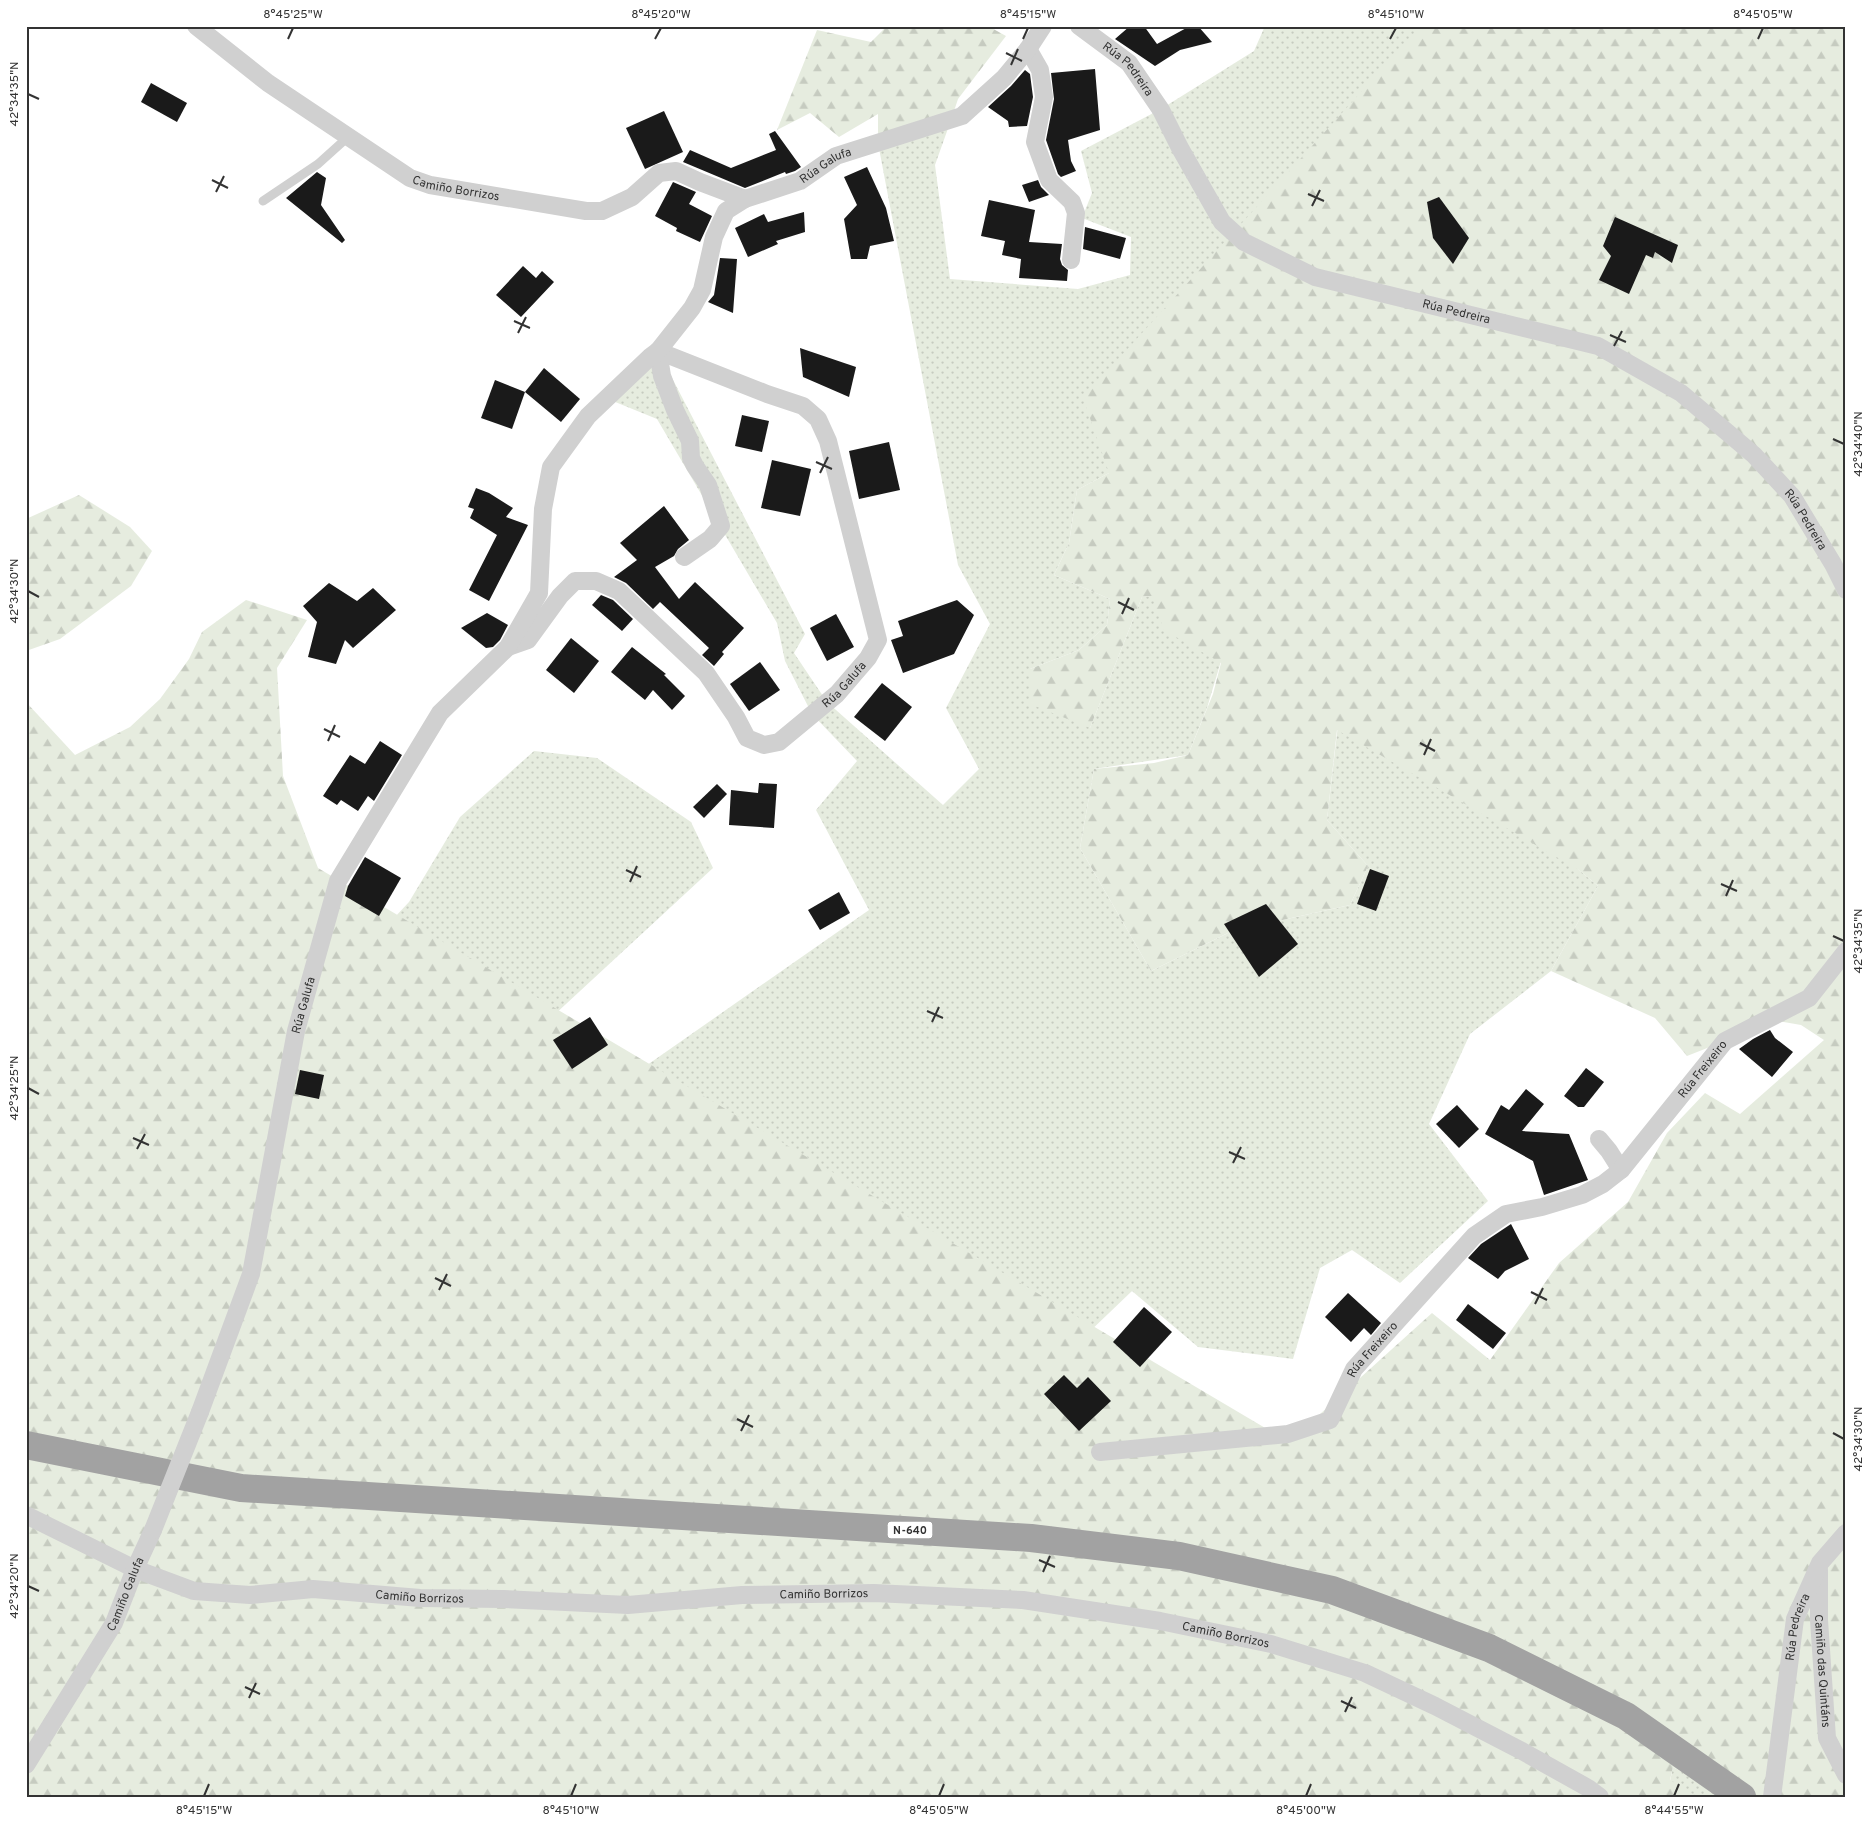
<svg xmlns="http://www.w3.org/2000/svg" width="1872" height="1823" font-family="Overpass,sans-serif">
	<style>
		.grass { fill: url(#grass-dots) }
		.forest { fill: url(#forest-firs) }
		.building { fill: #1a1a1a }
		.lines { fill: none; stroke-linecap: round; stroke-linejoin: round }
		.service { stroke: #d0d0d0; stroke-width: 9 }
		.minor { stroke: #d0d0d0; stroke-width: 18 }
		.trunk { stroke: #a2a2a2; stroke-width: 28 }
		.minor-bridge { stroke: #d0d0d0; stroke-width: 18 }
		.ticks { fill: none; stroke: #333; stroke-width: 2 }
		.labels { text-anchor: middle; stroke-width: 5; stroke-linejoin: round; paint-order: stroke }
		.shield { fill: #fff; stroke: #707070; stroke-width: 1 }
		.shield-label { font-size: 11px; font-weight: bold; fill: #333 }
		.street-label { font-size: 12px; fill: #333; stroke: #fff }
		.neatline { fill: none; stroke: #333; stroke-width: 2 }
		.ticks-label { font-size: 12px; text-anchor: middle; fill: #333 }
	</style>
	<defs>
		<pattern id="grass-dots" width="8" height="8" patternUnits="userSpaceOnUse" patternTransform="scale(1.25)"><rect width="8" height="8" fill="#e6ecdf"/><path d="M2 2h.1M6 6h.1" fill="none" stroke="#c6cbc0" stroke-width="1.8" stroke-linecap="round"/></pattern>
		<pattern id="forest-firs" width="22" height="20" patternUnits="userSpaceOnUse" patternTransform="scale(1.25)"><rect width="22" height="20" fill="#e6ecdf"/><path d="M5 1l3.5 6h-7zM16 11l3.5 6h-7z" fill="#c6cbc0"/></pattern>
	</defs>
	<rect width="100%" height="100%" fill="#fff"/>
	<g class="grass">
		<polygon points="1265,26 1432,26 1126,464 1077,490 1069,543 1054,575 1110,599 1107,625 1079,650 1030,669 1090,728 1142,597 1190,591 1233,621 1207,708 1188,755 1094,769 1080,848 1151,971 1232,931 1350,905 1368,866 1327,820 1342,690 1531,829 1598,886 1551,971 1470,1034 1429,1124 1488,1201 1400,1283 1352,1250 1320,1268 1293,1359 1198,1347 1132,1291 1038,1381 630,1077 869,910 816,810 857,761 812,714 785,661 777,623 657,419 598,395 658,351 805,634 794,653 827,702 943,805 979,769 946,708 990,624 958,565 878,143 951,120 935,165 950,279 1078,289 1130,275 1131,237 1082,218 1092,193 1081,151 1161,109 1254,51"/>
		<polygon points="534,751 597,758 691,822 713,868 539,1029 364,950 409,902 460,817"/>
		<polygon points="1673,1767 1732,1797 1696,1797 1670,1781"/>
	</g>
	<g class="forest">
		<polygon points="887,26 988,26 1006,36 958,99 951,120 878,143 878,114 839,137 810,113 777,130 817,30 871,42"/>
		<polygon points="1421,26 1846,26 1846,1797 1732,1797 1673,1767 1670,1780 1698,1797 26,1797 26,702 75,755 130,727 160,699 189,659 202,632 246,600 307,620 277,668 283,776 318,868 1289,1442 1432,1313 1490,1360 1559,1263 1628,1202 1667,1133 1705,1093 1740,1114 1824,1040 1801,1025 1767,1019 1725,1041 1687,1056 1655,1018 1551,971 1598,886 1579,870 1337,730 1327,820 1368,866 1350,905 1232,931 1151,971 1080,848 1094,769 1154,763 1188,755 1213,694 1221,663 1164,630 1152,596 1142,597 1090,728 1030,704 1030,669 1079,650 1107,625 1110,599 1054,575 1069,543 1077,490 1109,473 1083,398"/>
		<polygon points="79,495 130,527 152,551 131,586 60,639 26,651 26,519"/>
	</g>
	<g class="building">
		<polygon points="1130,26 1144,26 1157,44 1190,26 1198,26 1212,42 1180,50 1155,66 1115,39"/>
		<polygon points="1095,69 1100,130 1068,140 1071,161 1076,171 1061,177 1058,174 1046,140 1054,99 1051,73"/>
		<polygon points="1025,70 1030,74 1033,97 1027,126 1009,127 1008,121 988,107 1011,86"/>
		<polygon points="151,83 187,103 177,122 141,102"/>
		<polygon points="664,111 683,152 645,169 626,128"/>
		<polygon points="775,131 801,167 795,171 786,174 785,172 745,188 683,162 690,150 731,168 776,150 769,134"/>
		<polygon points="867,167 886,208 894,241 870,246 867,259 851,259 844,219 857,205 844,177"/>
		<polygon points="317,172 326,178 321,205 345,240 342,243 286,198"/>
		<polygon points="1038,180 1041,187 1049,195 1029,202 1022,185"/>
		<polygon points="673,182 696,192 689,204 712,216 700,242 676,231 677,228 655,216"/>
		<polygon points="1439,197 1469,238 1453,264 1433,238 1427,202"/>
		<polygon points="989,200 1035,210 1029,242 1062,244 1060,259 1062,265 1068,270 1067,281 1019,278 1021,259 1002,255 1005,241 981,236"/>
		<polygon points="804,212 805,232 776,241 778,244 748,257 735,228 764,214 768,222"/>
		<polygon points="1615,217 1678,245 1672,263 1655,252 1653,258 1646,255 1629,294 1599,280 1611,256 1603,246"/>
		<polygon points="1085,227 1126,238 1120,259 1083,249"/>
		<polygon points="720,258 737,259 733,313 708,302 714,295"/>
		<polygon points="523,266 536,278 542,271 554,282 521,317 496,295"/>
		<polygon points="800,348 856,367 849,397 803,377"/>
		<polygon points="544,368 580,399 561,422 525,392"/>
		<polygon points="495,380 525,392 512,429 481,418"/>
		<polygon points="742,415 769,421 762,452 735,446"/>
		<polygon points="889,442 900,490 859,499 849,451"/>
		<polygon points="772,460 811,469 800,516 761,508"/>
		<polygon points="476,488 489,493 513,508 506,517 528,525 489,601 469,590 497,535 470,518 474,509 468,507"/>
		<polygon points="664,506 689,540 678,549 674,556 655,567 679,599 695,582 744,628 722,652 724,654 714,666 702,655 709,648 660,602 653,609 626,583 614,577 637,560 620,543"/>
		<polygon points="329,583 357,601 373,588 396,610 353,648 345,640 336,664 308,657 317,622 303,606"/>
		<polygon points="601,595 613,600 633,619 622,631 592,605"/>
		<polygon points="957,600 974,615 954,654 903,673 891,640 903,636 898,621"/>
		<polygon points="487,613 508,625 500,640 493,647 486,648 461,628"/>
		<polygon points="836,614 854,647 827,661 810,628"/>
		<polygon points="571,638 599,661 574,693 546,670"/>
		<polygon points="632,647 666,674 664,675 685,696 672,710 653,690 645,700 611,672"/>
		<polygon points="760,662 780,690 749,711 730,684"/>
		<polygon points="882,683 912,707 885,741 854,717"/>
		<polygon points="380,741 402,755 374,801 368,796 358,811 341,800 337,805 323,796 350,755 365,764"/>
		<polygon points="759,783 777,784 774,828 729,825 731,790 758,793"/>
		<polygon points="717,784 727,794 704,818 693,807"/>
		<polygon points="365,857 401,878 379,916 345,896 348,886"/>
		<polygon points="1370,869 1389,876 1376,911 1357,904"/>
		<polygon points="839,892 850,913 820,930 808,910"/>
		<polygon points="1266,904 1298,944 1259,977 1224,924"/>
		<polygon points="590,1017 608,1045 572,1069 553,1040"/>
		<polygon points="1770,1030 1775,1038 1793,1052 1772,1077 1739,1049 1753,1039"/>
		<polygon points="1586,1068 1604,1082 1584,1107 1578,1107 1564,1096"/>
		<polygon points="300,1070 324,1075 319,1099 295,1094"/>
		<polygon points="1526,1089 1544,1104 1522,1131 1569,1134 1588,1180 1544,1195 1533,1161 1485,1134 1501,1105 1509,1110"/>
		<polygon points="1457,1105 1479,1129 1459,1148 1436,1124"/>
		<polygon points="1511,1224 1529,1259 1505,1271 1498,1279 1468,1258 1481,1244"/>
		<polygon points="1348,1293 1381,1323 1371,1335 1364,1328 1351,1342 1325,1317"/>
		<polygon points="1468,1304 1506,1333 1493,1349 1456,1320"/>
		<polygon points="1144,1307 1172,1332 1140,1367 1113,1342"/>
		<polygon points="1064,1375 1077,1388 1088,1377 1111,1401 1079,1431 1044,1394"/>
	</g>
	<g class="lines">
		<polyline class="service" points="263,201 318,164 348,137"/>
		<g class="minor">
			<path id="s1" d="M196,26L268,83L410,178L430,185L586,211H602L632,197L659,173L676,171L700,182L745,199"/>
			<path id="s2" d="M1079,26L1129,63L1161,110L1180,148L1222,222L1244,242L1315,277L1598,346L1681,393L1754,455L1792,496L1833,564L1846,590"/>
			<polyline points="1028,49 1040,70 1044,97 1035,142 1049,180 1072,202 1076,213 1071,260"/>
			<polyline points="658,351 662,376 675,410 690,441 691,458 695,466 708,485 721,526 710,539 684,557"/>
			<path id="s3" d="M508,647L528,640L560,596L575,581H596L619,591L706,673L736,717L747,738L764,745L779,742L837,694L868,658L878,640L828,441L818,419L803,406L767,394L658,351"/>
			<polyline points="1599,1139 1609,1151 1621,1170"/>
			<path id="s4" d="M200,1412L251,1274L296,1031L338,881L440,713L508,647L539,593L543,509L551,467L588,416L650,357L658,351L692,308L702,290L714,237L726,211L745,199L800,181L836,156L962,116L1004,78L1028,49L1043,26"/>
			<path id="s5" d="M1100,1452L1288,1434L1330,1420L1354,1369L1474,1236L1506,1214L1542,1207L1582,1195L1603,1184L1621,1170L1725,1041L1809,998L1846,951"/>
			<path id="s6" d="M26,1515L135,1569L194,1591L250,1595L313,1589L420,1598L503,1599L628,1605L742,1595L874,1593L1023,1600L1160,1621L1271,1644L1365,1673L1435,1706L1522,1751L1588,1788L1600,1797"/>
			<path id="s7" d="M1819,1570V1620L1827,1738L1846,1775"/>
			<path id="s8" d="M26,1765L114,1623L135,1569L153,1530"/>
			<path id="s9" d="M1772,1797L1795,1619L1820,1563L1846,1533"/>
		</g>
		<polyline class="trunk" points="26,1445 241,1488 1031,1538 1179,1556 1332,1590 1489,1648 1626,1716 1742,1797"/>
		<polyline class="minor-bridge" points="153,1530 200,1412"/>
	</g>
	<path class="ticks" d="M288,39L293,28M655,39L661,28M1023,39L1028,28M1390,39L1396,28M1758,39L1763,28M1006,53L1022,61M1011,65L1018,49M28,94L39,99M212,180L228,188M216,192L224,176M1308,194L1324,201M1312,206L1320,190M514,321L530,328M518,333L526,317M1610,335L1626,342M1614,346L1622,331M1833,439L1844,444M816,462L832,469M820,473L828,457M28,591L39,597M1118,602L1134,610M1122,614L1129,598M324,729L340,737M328,741L335,725M1420,743L1435,751M1424,755L1431,739M626,870L641,877M630,882L637,866M1721,884L1737,891M1726,896L1733,880M1833,936L1844,941M927,1011L943,1018M932,1022L939,1007M28,1088L39,1094M133,1138L149,1145M137,1149L145,1134M1229,1152L1245,1159M1233,1163L1241,1147M435,1278L451,1286M439,1290L447,1274M1531,1292L1547,1300M1535,1304L1543,1288M737,1419L753,1427M741,1431L749,1415M1833,1433L1844,1439M1039,1560L1055,1567M1043,1572L1050,1556M28,1586L39,1591M245,1687L260,1694M249,1698L256,1683M1341,1701L1356,1708M1345,1712L1352,1697M204,1796L209,1784M571,1796L576,1784M939,1796L944,1784M1306,1796L1311,1784M1674,1796L1679,1784"/>
	<g class="labels">
		<rect class="shield" x="887.5" y="1521.5" width="45" height="17" rx="4"/>
		<g class="shield-label">
			<text x="910" y="1534">N-640</text>
		</g>
		<g class="street-label">
			<text dy="4" stroke="none"><textPath href="#s2" startOffset="66">Rúa Pedreira</textPath></text>
			<text dy="4" stroke="none"><textPath href="#s4" startOffset="1458">Rúa Galufa</textPath></text>
			<text dy="4" stroke="none"><textPath href="#s1" startOffset="310">Camiño Borrizos</textPath></text>
			<text dy="4" stroke="none"><textPath href="#s2" startOffset="501">Rúa Pedreira</textPath></text>
			<text dy="4" stroke="none"><textPath href="#s2" startOffset="921">Rúa Pedreira</textPath></text>
			<text dy="4" stroke="none"><textPath href="#s3" startOffset="460">Rúa Galufa</textPath></text>
			<text dy="4" stroke="none"><textPath href="#s4" startOffset="421">Rúa Galufa</textPath></text>
			<text dy="4" stroke="none"><textPath href="#s5" startOffset="762">Rúa Freixeiro</textPath></text>
			<text dy="4" stroke="none"><textPath href="#s5" startOffset="316">Rúa Freixeiro</textPath></text>
			<text dy="4" stroke="none"><textPath href="#s8" startOffset="198">Camiño Galufa</textPath></text>
			<text dy="4" stroke="none"><textPath href="#s6" startOffset="816">Camiño Borrizos</textPath></text>
			<text dy="4" stroke="none"><textPath href="#s6" startOffset="411">Camiño Borrizos</textPath></text>
			<text dy="4" stroke="none"><textPath href="#s9" startOffset="172">Rúa Pedreira</textPath></text>
			<text dy="4" stroke="none"><textPath href="#s6" startOffset="1221">Camiño Borrizos</textPath></text>
			<text dy="4" stroke="none"><textPath href="#s7" startOffset="101">Camiño das Quintáns</textPath></text>
		</g>
	</g>
	<rect width="1872" height="1823" fill="none" stroke="#ffffff" stroke-width="55"/>
	<rect x="28" y="28" width="1816" height="1768" class="neatline"/>
	<g class="ticks-label">
		<text x="293" y="18">8°45'25"W</text>
		<text x="661" y="18">8°45'20"W</text>
		<text x="1028" y="18">8°45'15"W</text>
		<text x="1396" y="18">8°45'10"W</text>
		<text x="1763" y="18">8°45'05"W</text>
		<text transform="translate(14 94) rotate(-90)" y="4">42°34'35"N</text>
		<text transform="translate(1858 444) rotate(-90)" y="4">42°34'40"N</text>
		<text transform="translate(14 591) rotate(-90)" y="4">42°34'30"N</text>
		<text transform="translate(1858 941) rotate(-90)" y="4">42°34'35"N</text>
		<text transform="translate(14 1088) rotate(-90)" y="4">42°34'25"N</text>
		<text transform="translate(1858 1439) rotate(-90)" y="4">42°34'30"N</text>
		<text transform="translate(14 1586) rotate(-90)" y="4">42°34'20"N</text>
		<text x="204" y="1814">8°45'15"W</text>
		<text x="571" y="1814">8°45'10"W</text>
		<text x="939" y="1814">8°45'05"W</text>
		<text x="1306" y="1814">8°45'00"W</text>
		<text x="1674" y="1814">8°44'55"W</text>
	</g>
</svg>
